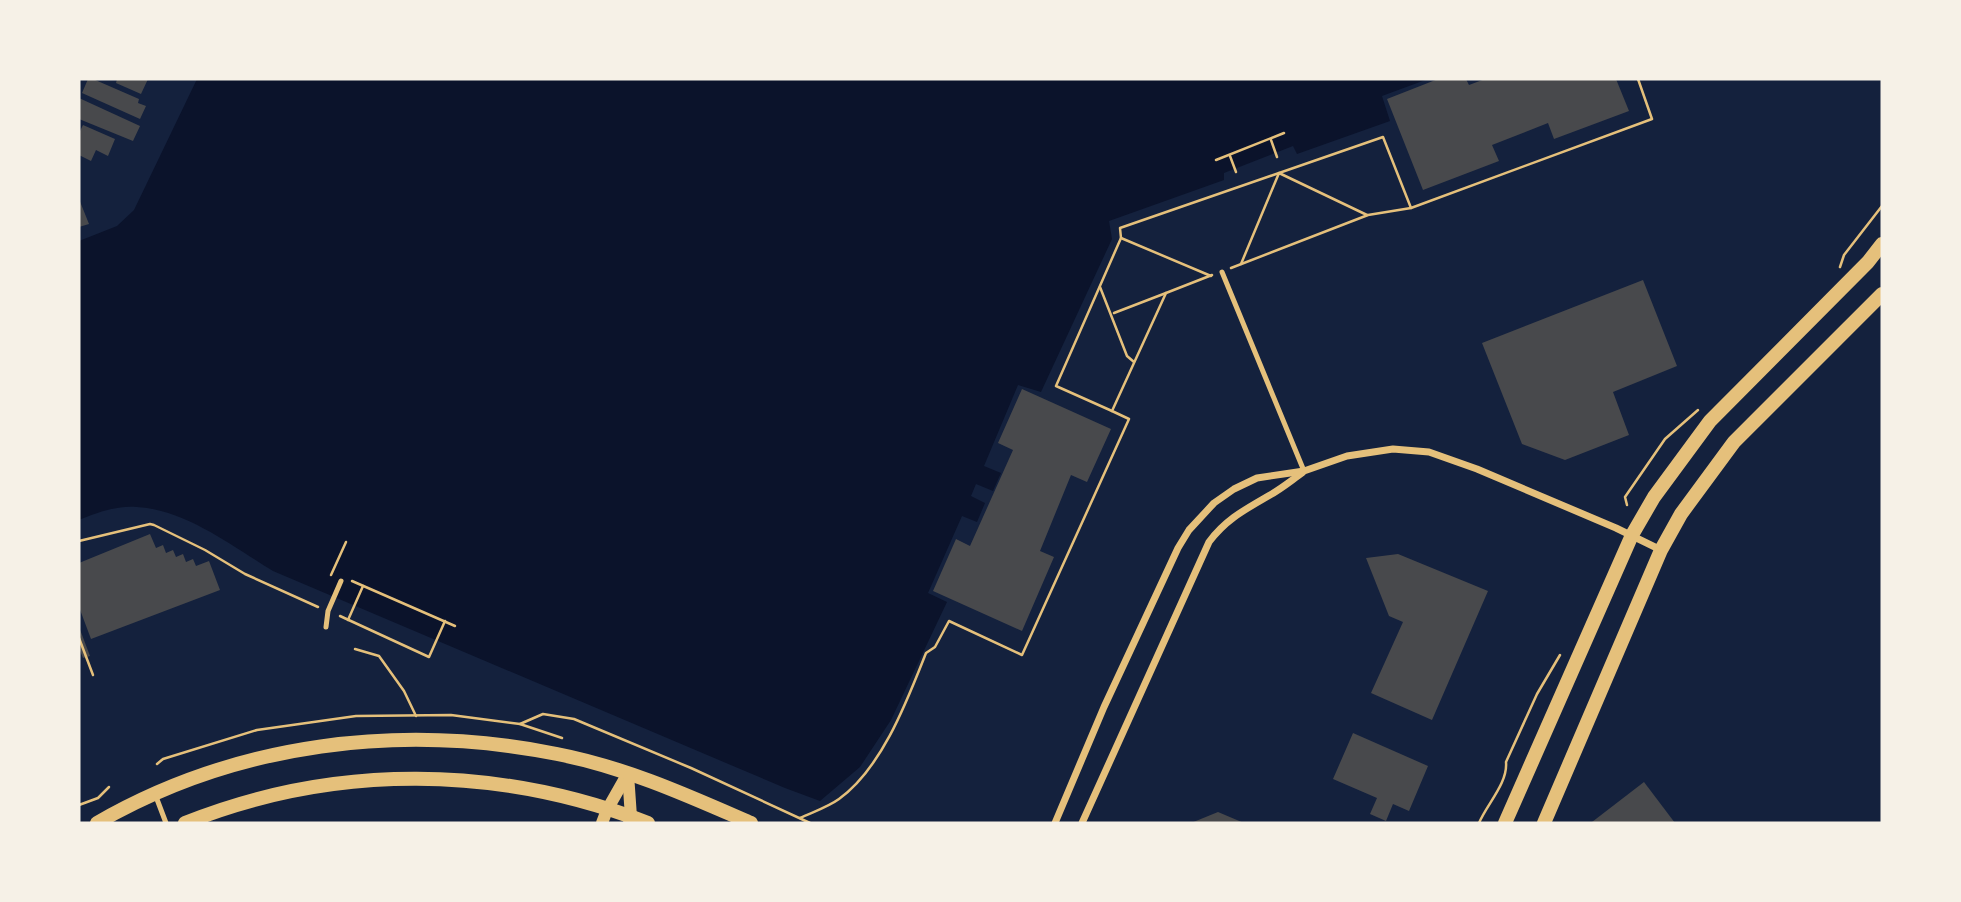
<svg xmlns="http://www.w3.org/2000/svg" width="1961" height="902" font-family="Manrope,sans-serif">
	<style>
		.water { fill: #0b132b }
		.building { fill: #48494c }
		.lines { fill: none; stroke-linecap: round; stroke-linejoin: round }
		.path { stroke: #e5c07b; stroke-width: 2.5 }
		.service { stroke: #e5c07b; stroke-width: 5 }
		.minor { stroke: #e5c07b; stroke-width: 7 }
		.tertiary { stroke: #e5c07b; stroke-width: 12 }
		.secondary { stroke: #e5c07b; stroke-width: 14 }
	</style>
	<rect width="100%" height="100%" fill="#14213d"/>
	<path class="water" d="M197,79H1428L1382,96L1390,121L1297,154L1293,146L1224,173V180L1109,221L1112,239L1041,392L1018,385L984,466L1001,473L993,491L976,484L971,496L985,503L977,522L962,516L928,593L947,602L891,720L860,767L820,801L785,788L273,571C232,546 186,510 137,507C117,505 96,513 79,520V241L117,226L134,210Z"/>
	<g class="building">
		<polygon points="88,79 93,79 139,99 138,103 146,106 140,119 82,93"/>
		<polygon points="117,79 148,79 141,94 116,83"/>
		<polygon points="1438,79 1466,79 1469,85 1485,79 1616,79 1629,111 1554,139 1548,123 1492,145 1499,161 1423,190 1387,99"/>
		<polygon points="79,98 140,126 133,141 79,119"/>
		<polygon points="83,125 115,139 108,156 96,150 91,161 79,155 79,133"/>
		<polygon points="79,199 89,224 79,227"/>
		<polygon points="1643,280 1677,366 1613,392 1629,435 1565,460 1522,444 1482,343"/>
		<polygon points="1022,389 1111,429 1087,482 1071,475 1040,551 1054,557 1022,631 933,591 956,539 970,546 1013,450 998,443"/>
		<polygon points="150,534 156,548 163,545 166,553 173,550 176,557 183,554 186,562 193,559 196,566 209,561 220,590 91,639 79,607 79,563"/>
		<polygon points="1398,554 1488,591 1432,720 1371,693 1403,622 1389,616 1366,558"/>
		<polygon points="79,627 90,656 83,658 79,648"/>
		<polygon points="1353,733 1428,766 1409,811 1393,804 1386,821 1370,814 1377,798 1333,779"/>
		<polygon points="1644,782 1675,823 1594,823 1592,822"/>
		<polygon points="1218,812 1244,823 1191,823"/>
	</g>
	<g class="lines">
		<g class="path">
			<polyline points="1271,140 1277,157"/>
			<polyline points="1230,156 1236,172"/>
			<polyline points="1216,160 1284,133"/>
			<polyline points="1121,238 1211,276"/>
			<polyline points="1241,264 1279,173 1367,215"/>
			<polyline points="1840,267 1844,255 1882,206"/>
			<polyline points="1231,268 1368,215 1411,208 1652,119 1638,79"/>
			<polyline points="1100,287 1127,356 1134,362"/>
			<polyline points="1114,313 1166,293"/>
			<polyline points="1112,411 1056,386 1121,238 1120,228 1383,137 1411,208"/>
			<polyline points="1627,505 1625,497 1665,439 1698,410"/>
			<polyline points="79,541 150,524 154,525 205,550 245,574 318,607"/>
			<polyline points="331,575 346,542"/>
			<polyline points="352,581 455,626"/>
			<polyline points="340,616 429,657 445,621"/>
			<polyline points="348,620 363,586"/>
			<polyline points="79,638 93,675"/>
			<polyline points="355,649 379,656 404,691 416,716"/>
			<polyline points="520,724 543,714 574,719 691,768 810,823"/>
			<polyline points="157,764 163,759 257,730 356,716 451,715 520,724 562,738"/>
			<polyline points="79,805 98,798 109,787"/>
			<path d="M800,818C813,812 828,807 839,799C882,768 907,701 926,653L935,647L949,621L1022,655L1129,419L1112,411L1166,293L1212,275"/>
			<path d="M1479,823C1487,804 1508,783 1506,762L1537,694L1560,655"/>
		</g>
		<g class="service">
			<polyline points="1222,272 1304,471"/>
			<polyline points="326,627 328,611 341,581"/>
			<polyline points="155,794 166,823"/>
		</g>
		<g class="minor">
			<polyline points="1055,823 1104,707 1178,548 1189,530 1214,503 1234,489 1257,478 1304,471 1347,456 1393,449 1429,452 1477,469 1616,528 1661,550"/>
			<path d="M1082,823L1209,542C1226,519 1246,509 1270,495C1281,489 1292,480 1302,473"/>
		</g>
		<g class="tertiary">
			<polyline points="628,774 631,817 629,823"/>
			<polyline points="602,823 607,810 628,773"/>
		</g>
		<g class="secondary">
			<path d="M97,823C237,742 401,723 557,754C625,767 689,796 751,823"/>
			<path d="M185,823C335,763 498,765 648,823"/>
			<polyline points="1505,823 1632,535 1654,497 1710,421 1868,262 1882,244"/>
			<polyline points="1544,823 1661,550 1681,514 1734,442 1882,294"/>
		</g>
	</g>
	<rect width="1961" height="902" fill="none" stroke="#f6f1e7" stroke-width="161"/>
</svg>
